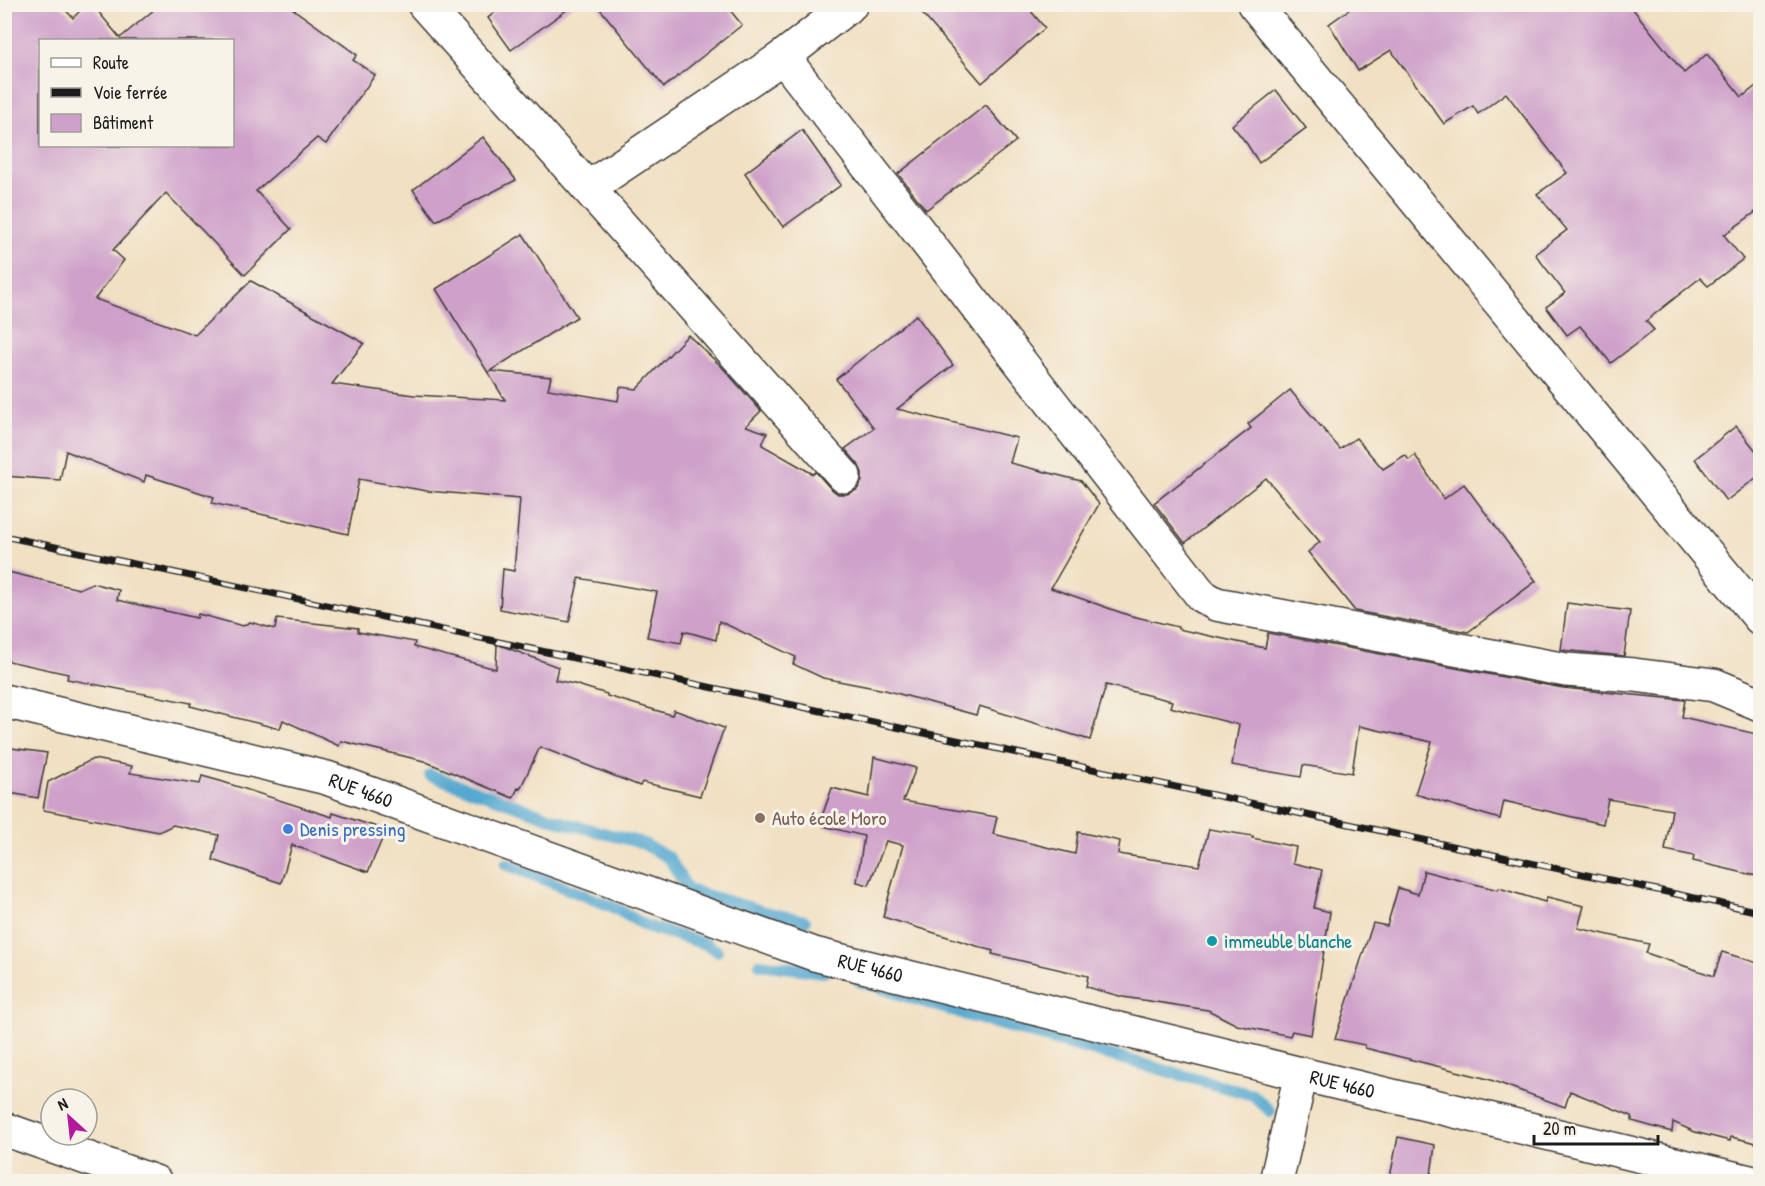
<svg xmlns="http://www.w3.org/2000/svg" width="1765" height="1186" font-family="'Patrick Hand',sans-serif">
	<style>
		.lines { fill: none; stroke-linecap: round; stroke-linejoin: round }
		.stream { stroke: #54a8d0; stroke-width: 12 }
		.building { fill: #cfa1ca; fill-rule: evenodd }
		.street-casing { stroke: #3c3935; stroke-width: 36 }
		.street { stroke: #fff; stroke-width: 33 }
		.rail-casing { stroke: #1c1c1c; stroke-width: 7 }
		.rail { stroke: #f7f3e8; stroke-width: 4.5; stroke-dasharray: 14; stroke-linecap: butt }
		.education-dot { fill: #8d6e63; stroke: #f7f3e8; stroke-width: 2 }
		.shop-dot { fill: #3f7fe0; stroke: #f7f3e8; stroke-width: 2 }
		.culture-dot { fill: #0f9aa8; stroke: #f7f3e8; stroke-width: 2 }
		.labels { text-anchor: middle; stroke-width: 6; stroke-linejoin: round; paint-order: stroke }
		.street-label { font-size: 20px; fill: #1c1c1c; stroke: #f7f3e8 }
		.education-label { font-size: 20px; fill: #785e54; stroke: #f7f3e8; text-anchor: start }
		.shop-label { font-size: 20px; fill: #366cbe; stroke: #f7f3e8; text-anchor: start }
		.culture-label { font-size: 20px; fill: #0d838f; stroke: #f7f3e8; text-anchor: start }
	</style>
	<rect width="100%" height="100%" fill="#f7f3e8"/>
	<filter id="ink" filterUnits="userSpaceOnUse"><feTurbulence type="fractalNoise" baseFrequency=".0167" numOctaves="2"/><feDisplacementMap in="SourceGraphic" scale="12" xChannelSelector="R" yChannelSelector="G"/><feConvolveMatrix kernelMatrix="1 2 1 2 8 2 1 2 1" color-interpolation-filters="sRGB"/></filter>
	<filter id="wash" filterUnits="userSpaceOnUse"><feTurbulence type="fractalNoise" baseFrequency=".008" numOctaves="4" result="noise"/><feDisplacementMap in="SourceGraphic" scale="24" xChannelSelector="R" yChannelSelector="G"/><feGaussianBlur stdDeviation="1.35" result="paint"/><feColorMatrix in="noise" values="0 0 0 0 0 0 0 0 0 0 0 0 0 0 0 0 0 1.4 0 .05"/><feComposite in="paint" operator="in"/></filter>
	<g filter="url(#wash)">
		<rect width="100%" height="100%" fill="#f1e0c2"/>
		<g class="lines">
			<g class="stream">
				<polyline points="430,775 565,823 642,843 669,858 688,890 765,912 805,921"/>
				<polyline points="506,864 613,907 646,926 706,944 717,951"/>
				<polyline points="760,964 824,972"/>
				<polyline points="859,981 966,1015 1253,1095 1270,1111"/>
			</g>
		</g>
		<g id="blocks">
			<g class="building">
				<path d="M4,4H60L73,18L87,4H92L120,38L161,4H286L357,55L353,60L375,75L326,144L317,138L256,191L291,229L245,275L166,193L113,250L124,260L95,299L195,335L251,281L364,343L332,384L414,395L505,400L436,289L523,234L577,317L490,371L551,377L548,389L618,401L620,387L637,389L688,335L722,367L761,411L746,426L767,433L762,445L813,474L816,472L830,488L838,494H847L857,490L862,481V473L858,464L845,449L874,428L836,379L916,315L953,365L897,409L1017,438L1010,463L1081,481L1099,504L1051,588L1128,615L1178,627V629L1265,648L1268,633L1563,688L1685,700L1682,717L1761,735V877L1693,861L1694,856L1665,850L1672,810L1608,799L1603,824L1504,801L1500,819L1415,794L1432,742L1359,726L1352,773L1303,765L1301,777L1232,765L1239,725L1170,707L1172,701L1106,685L1090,740L979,706L976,715L885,690L823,678L793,664L796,657L719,621L716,640L684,631L681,643L647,637L657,592L579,578L569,622L500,609L503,569L514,571L520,499L427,491L359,479L348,534L212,503L214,497L146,475L144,482L66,451L60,480L4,476ZM40,40H232V146H40Z"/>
				<polygon points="505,4 575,4 511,50 488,18"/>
				<polygon points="596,4 725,4 742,25 664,87"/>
				<polygon points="914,4 1025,4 1045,28 982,83"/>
				<polygon points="1357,4 1629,4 1684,73 1707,54 1742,97 1761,82 1761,208 1724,235 1743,259 1708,286 1700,278 1646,321 1654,330 1611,363 1580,326 1567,335 1546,307 1565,293 1535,254 1567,230 1537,194 1567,173 1506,93 1478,114 1473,106 1444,124 1391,50 1358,71 1329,24"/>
				<polygon points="1276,90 1306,128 1259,163 1247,144 1232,125"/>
				<polygon points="986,105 1016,141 926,210 898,174"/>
				<polygon points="802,130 841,185 783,227 745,173"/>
				<polygon points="483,137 516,180 436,221 413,190"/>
				<polygon points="1290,390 1340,449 1356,438 1383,469 1405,455 1409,460 1415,455 1444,499 1464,484 1536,581 1468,632 1355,611 1308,552 1320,542 1266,478 1185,543 1154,503 1251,428 1248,424"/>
				<polygon points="1736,426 1761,457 1761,474 1726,501 1695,459"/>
				<polygon points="4,571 79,589 92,583 119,590 117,600 197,618 198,614 243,626 250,622 275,629 277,619 358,628 358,632 415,642 414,647 496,669 497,644 558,667 555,680 574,684 607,694 607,696 672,715 674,710 724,728 700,796 642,782 640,786 540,747 520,789 518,788 513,798 424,761 341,741 339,746 283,720 280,729 190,706 191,703 67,679 68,674 4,660"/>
				<polygon points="1567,603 1630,611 1624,656 1561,650"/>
				<polygon points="4,747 47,753 38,798 4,792"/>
				<polygon points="874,757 916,768 903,801 997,817 993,834 1075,854 1078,832 1120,841 1118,854 1199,866 1209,829 1253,836 1252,838 1296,847 1293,863 1322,870 1314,908 1330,912 1311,1035 1292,1031 1290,1036 1237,1025 1208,1010 1123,997 1086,987 1088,976 992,954 993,951 883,917 903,845 886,841 869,885 857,882 864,836 823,826 824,820 821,819 832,788 869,797"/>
				<polygon points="93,759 132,766 130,773 200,784 202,776 220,781 332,817 333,813 386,830 368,872 292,845 281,883 213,860 219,835 173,825 159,832 43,810 48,782"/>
				<polygon points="1424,871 1498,890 1499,888 1545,902 1547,897 1584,906 1578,928 1649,944 1646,953 1714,976 1722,952 1761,964 1761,1144 1731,1137 1730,1141 1695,1132 1673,1122 1672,1132 1632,1121 1632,1116 1570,1091 1565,1107 1488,1079 1365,1048 1365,1045 1335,1039 1373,923 1387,926 1398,888 1418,894"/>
				<polygon points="1398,1137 1435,1145 1430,1182 1389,1182"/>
			</g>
		</g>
	</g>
	<g filter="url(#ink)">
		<use href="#blocks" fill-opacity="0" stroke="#3c3935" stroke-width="1.5"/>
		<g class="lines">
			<defs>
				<g id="street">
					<polyline points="424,4 844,476"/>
					<polyline points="1254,4 1760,618"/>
					<polyline points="783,57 1202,596 1216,604 1566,670 1634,675 1714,685 1760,704"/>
					<polyline points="588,188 783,57 851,4"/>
					<path id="s1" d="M4,701L327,778L814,954L1301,1074L1750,1182"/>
					<polyline points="4,1129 155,1182"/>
					<polyline points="1276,1182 1301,1074"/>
				</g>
			</defs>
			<use href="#street" class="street-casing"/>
			<use href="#street" class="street"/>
			<defs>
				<polyline id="rail" points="4,536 1760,912"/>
			</defs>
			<use href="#rail" class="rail-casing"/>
			<use href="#rail" class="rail"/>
		</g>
	</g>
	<circle class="education-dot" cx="760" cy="818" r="6"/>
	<circle class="shop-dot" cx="288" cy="829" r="6"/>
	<circle class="culture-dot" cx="1212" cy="941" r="6"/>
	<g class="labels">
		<g class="street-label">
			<text dy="7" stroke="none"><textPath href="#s1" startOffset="368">RUE 4660</textPath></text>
			<text dy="7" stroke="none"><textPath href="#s1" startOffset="908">RUE 4660</textPath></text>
			<text dy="7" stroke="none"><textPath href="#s1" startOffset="1394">RUE 4660</textPath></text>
		</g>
		<g class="education-label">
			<text x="772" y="825">Auto école Moro</text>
		</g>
		<g class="shop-label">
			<text x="300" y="836">Denis pressing</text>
		</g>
		<g class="culture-label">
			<text x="1224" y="948">immeuble blanche</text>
		</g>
	</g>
	<rect width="1765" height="1186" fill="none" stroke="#f7f3e8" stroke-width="24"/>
	<rect x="39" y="39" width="195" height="108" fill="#f7f3e8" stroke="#9f9d96" stroke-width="1.5"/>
	<rect x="51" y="58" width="30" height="9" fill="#ffffff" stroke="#9f9d96" stroke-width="1.5"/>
	<text x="93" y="69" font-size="18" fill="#1c1c1c">Route</text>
	<rect x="51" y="88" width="30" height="9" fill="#1c1c1c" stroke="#9f9d96" stroke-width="1.5"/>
	<text x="93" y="99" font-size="18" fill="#1c1c1c">Voie ferrée</text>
	<rect x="51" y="114" width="30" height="18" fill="#cfa1ca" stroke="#9f9d96" stroke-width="1.5"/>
	<text x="93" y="129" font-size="18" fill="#1c1c1c">Bâtiment</text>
	<g transform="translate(69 1117) rotate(333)"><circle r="28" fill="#f7f3e8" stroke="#9f9d96" stroke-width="1.5"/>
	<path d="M0-4.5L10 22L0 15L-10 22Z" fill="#b5179e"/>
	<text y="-9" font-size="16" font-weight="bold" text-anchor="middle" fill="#1c1c1c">N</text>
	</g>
	<path d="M1534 1135v9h124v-9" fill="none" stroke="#1c1c1c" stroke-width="3"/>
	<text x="1543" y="1135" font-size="18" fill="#1c1c1c" stroke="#f7f3e8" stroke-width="4.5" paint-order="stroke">20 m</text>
</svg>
